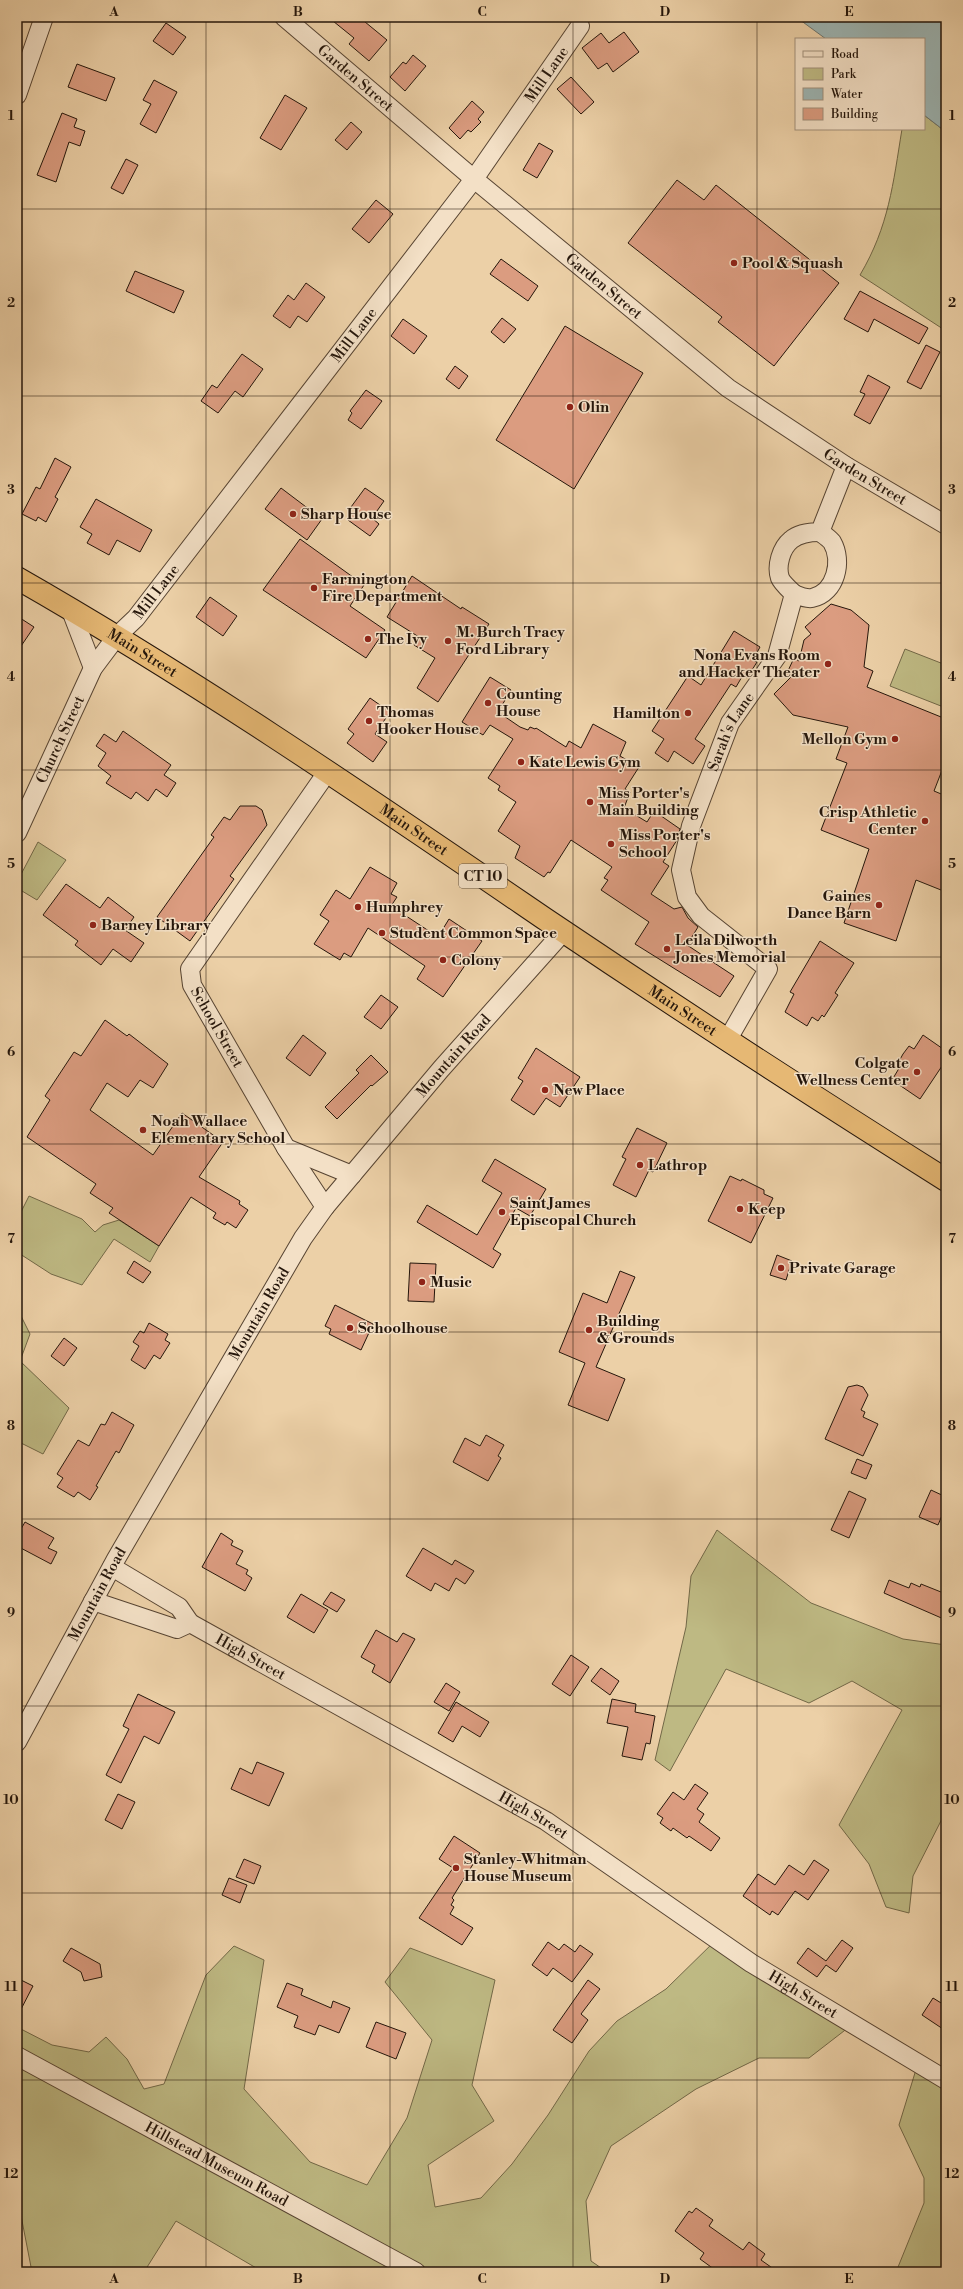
<svg xmlns="http://www.w3.org/2000/svg" width="963" height="2289" font-family="'Libre Bodoni',serif">
	<style>
		.green { fill: #beb983; stroke: #726847 }
		.water { fill: #9cb4b2; stroke: #6c756f }
		.building { fill: #db9c80; stroke: #25160b }
		.lines { fill: none; stroke-linecap: round; stroke-linejoin: round }
		.minor-casing { stroke: #574432; stroke-width: 20 }
		.trunk-casing { stroke: #25160b; stroke-width: 24 }
		.minor { stroke: #f3e0c6; stroke-width: 18 }
		.trunk { stroke: #e6b874; stroke-width: 22 }
		.grid { fill: none; stroke: #25160b; stroke-width: 1; stroke-opacity: 0.55 }
		.poi-dot { fill: #8f2418; stroke: #f3e0c6; stroke-width: 1.5 }
		.labels { text-anchor: middle; stroke-width: 3; stroke-linejoin: round; paint-order: stroke }
		.shield { fill: #f3e0c6; stroke: #635343; stroke-width: 1 }
		.shield-label { font-size: 14px; font-weight: bold; fill: #25160b }
		.street-label { font-size: 15px; fill: #25160b; stroke: #f3e0c6 }
		.poi-label { font-size: 15px; font-weight: bold; fill: #25160b; stroke: #f3e0c6; text-anchor: start }
		.neatline { fill: none; stroke: #25160b; stroke-width: 1.5 }
		.grid-label { font-size: 13px; text-anchor: middle; font-weight: bold; fill: #25160b }
	</style>
	<rect width="100%" height="100%" fill="#ecd0a7"/>
	<filter id="stains"><feTurbulence type="fractalNoise" baseFrequency=".005" numOctaves="4"/><feColorMatrix values="0 0 0 0 .2 0 0 0 0 .09 0 0 0 0 .02 0 0 0 .5 -.17"/></filter>
	<radialGradient id="worn" r=".72"><stop offset=".6" stop-color="#630" stop-opacity="0"/><stop offset="1" stop-color="#630" stop-opacity=".3"/></radialGradient>
	<g class="green">
		<path d="M924,115L946,132V335L943,329L860,275C889,226 893,184 902,129H924Z"/>
		<polygon points="905,649 946,665 946,708 890,686"/>
		<polygon points="38,842 66,860 37,900 17,888 17,882"/>
		<polygon points="29,1196 82,1219 95,1232 103,1225 119,1220 159,1246 150,1262 114,1239 82,1285 51,1274 17,1252 17,1220"/>
		<polygon points="17,1308 30,1334 20,1361 69,1408 43,1454 17,1441"/>
		<polygon points="717,1530 811,1603 903,1639 946,1645 946,1811 913,1876 909,1913 886,1907 869,1864 839,1825 902,1710 852,1681 809,1703 726,1669 670,1771 655,1760 686,1627 691,1576"/>
		<polygon points="717,1939 853,2024 809,2058 759,2058 696,2089 611,2146 586,2201 591,2261 607,2272 263,2272 176,2221 144,2272 32,2272 17,2195 17,2027 52,2045 89,2052 106,2037 127,2059 144,2089 164,2084 206,1975 234,1946 264,1960 244,2089 310,2162 367,2185 407,2118 432,2040 385,1982 410,1948 495,1980 472,2085 494,2121 428,2165 435,2207 481,2198 512,2164 548,2115 589,2051 617,2021 666,1989"/>
		<polygon points="918,2063 946,2080 946,2272 896,2272 924,2203 924,2178 899,2125"/>
	</g>
	<polygon class="water" points="796,17 946,17 946,132 924,115 924,39 826,39"/>
	<g class="building">
		<polygon points="328,17 359,17 387,40 369,61 349,44 354,38"/>
		<polygon points="166,23 186,37 173,55 153,41"/>
		<polygon points="624,32 639,52 613,72 607,63 598,69 582,48 601,33 609,43"/>
		<polygon points="413,55 426,66 405,91 390,77 403,62 406,64"/>
		<polygon points="77,64 115,78 106,101 68,87"/>
		<polygon points="571,77 594,102 581,114 557,89"/>
		<polygon points="154,80 177,92 156,133 140,124 151,104 143,100"/>
		<polygon points="285,95 307,108 281,150 260,138"/>
		<polygon points="472,101 484,112 478,119 481,122 471,132 468,130 460,139 449,128"/>
		<polygon points="62,113 77,119 74,127 85,131 80,146 69,142 56,182 37,175"/>
		<polygon points="351,122 362,132 347,150 335,140"/>
		<polygon points="539,143 553,151 537,178 523,170"/>
		<polygon points="126,159 138,165 123,194 111,188"/>
		<polygon points="677,180 704,200 716,185 839,283 774,366 718,322 722,317 628,243"/>
		<polygon points="376,200 393,214 369,243 352,229"/>
		<polygon points="501,259 538,286 528,301 490,274"/>
		<polygon points="135,271 184,291 174,313 126,291"/>
		<polygon points="306,283 325,297 307,322 298,316 290,328 273,316 288,295 294,300"/>
		<polygon points="860,291 928,328 919,344 874,319 868,332 844,319"/>
		<polygon points="502,318 516,329 504,343 491,332"/>
		<polygon points="403,319 427,336 414,354 391,336"/>
		<polygon points="565,326 643,373 574,489 496,440"/>
		<polygon points="926,345 940,352 921,389 907,382"/>
		<polygon points="242,354 263,369 243,397 235,391 218,413 201,401 212,385 217,388"/>
		<polygon points="455,366 468,376 459,389 446,379"/>
		<polygon points="868,375 890,387 870,424 854,415 865,394 860,392"/>
		<polygon points="366,390 382,401 361,429 348,420 352,413 350,411"/>
		<polygon points="55,458 71,467 55,497 58,499 46,522 38,517 36,521 22,514 36,487 40,489"/>
		<polygon points="281,488 322,519 307,540 265,509"/>
		<polygon points="365,488 384,501 372,518 379,524 370,536 348,520 356,510 351,507"/>
		<polygon points="96,499 152,530 140,552 117,540 109,555 87,543 92,534 80,527"/>
		<polygon points="300,539 364,585 350,606 385,630 366,658 263,590"/>
		<polygon points="412,576 461,609 462,607 489,624 438,702 417,688 435,658 414,645 419,637 387,617"/>
		<polygon points="210,597 237,616 223,636 196,617"/>
		<polygon points="831,604 851,610 869,625 864,667 873,671 867,687 946,719 946,760 934,791 946,796 946,892 916,880 896,941 844,923 869,849 821,830 847,763 836,759 848,727 793,715 774,694 791,677 786,675 794,658 799,661 804,640 811,634 805,627"/>
		<polygon points="17,616 34,627 17,652"/>
		<polygon points="734,631 760,647 753,660 757,662 747,678 743,675 736,687 731,684 695,739 705,746 693,764 674,751 668,762 655,753 664,739 652,731 688,676 701,685"/>
		<polygon points="490,677 511,690 498,712 520,727 528,730 530,727 535,729 536,728 566,747 569,741 581,748 593,724 626,742 620,756 639,767 625,789 630,792 624,808 647,822 654,811 680,829 677,840 663,862 669,866 651,894 674,909 682,907 688,918 698,927 687,945 734,976 720,997 635,944 649,922 601,890 608,880 604,878 612,867 571,840 550,873 548,872 544,877 515,858 520,846 498,831 516,802 498,790 500,786 488,778 513,739 490,725 483,735 462,722"/>
		<polygon points="370,698 390,712 375,734 387,742 373,762 347,743 354,734 348,729"/>
		<polygon points="123,731 171,765 164,775 176,783 167,797 156,789 148,801 136,792 131,799 106,783 111,776 98,766 106,753 96,746 104,734 116,742"/>
		<polygon points="240,806 256,806 262,810 267,825 230,876 234,879 190,941 157,917 214,837 211,835 224,817 230,820"/>
		<polygon points="370,867 397,883 391,894 397,897 391,906 438,937 449,919 482,941 443,997 417,979 425,966 368,928 351,957 344,953 340,960 314,944 329,921 320,915 336,890 350,899"/>
		<polygon points="66,884 100,908 108,897 134,917 125,930 144,943 131,962 113,949 101,965 75,945 78,941 43,915"/>
		<polygon points="820,941 854,963 835,993 838,995 824,1017 822,1015 818,1021 812,1017 807,1026 785,1012 794,994 790,992"/>
		<polygon points="381,995 398,1007 381,1029 364,1017"/>
		<polygon points="105,1020 127,1036 129,1034 168,1064 153,1088 140,1080 128,1097 107,1083 90,1110 153,1155 182,1113 223,1142 199,1177 240,1201 239,1204 248,1210 236,1228 227,1222 225,1225 213,1218 216,1213 191,1197 159,1246 109,1213 113,1208 90,1193 96,1184 27,1137 50,1100 45,1096 74,1052 81,1056"/>
		<polygon points="303,1035 326,1053 310,1076 286,1058"/>
		<polygon points="923,1035 946,1051 946,1060 920,1099 892,1080 901,1065 898,1063 903,1054 909,1046 914,1049"/>
		<polygon points="536,1048 580,1077 560,1107 546,1098 534,1115 511,1100 523,1081 518,1078"/>
		<polygon points="371,1055 388,1072 372,1086 371,1085 337,1119 325,1107 359,1073 356,1070"/>
		<polygon points="637,1128 667,1143 653,1172 649,1170 636,1197 613,1185 626,1159 622,1157"/>
		<polygon points="495,1159 546,1189 530,1216 516,1208 493,1249 501,1254 493,1268 417,1222 427,1205 477,1235 502,1193 482,1181"/>
		<polygon points="730,1176 741,1181 742,1179 764,1190 764,1194 773,1198 751,1243 708,1221"/>
		<polygon points="777,1255 792,1261 786,1280 770,1275"/>
		<polygon points="134,1261 151,1272 143,1283 127,1273"/>
		<polygon points="410,1263 436,1264 434,1302 408,1301"/>
		<polygon points="620,1271 635,1277 596,1367 625,1379 608,1421 568,1405 585,1363 559,1352 583,1293 607,1303"/>
		<polygon points="335,1305 373,1324 361,1350 329,1334 331,1329 325,1326"/>
		<polygon points="149,1323 168,1334 165,1340 170,1343 160,1359 154,1355 145,1369 131,1360 139,1346 133,1342 140,1331 144,1333"/>
		<polygon points="64,1338 77,1348 64,1366 51,1356"/>
		<polygon points="857,1385 863,1387 868,1395 861,1410 865,1412 863,1417 878,1424 863,1456 825,1439 848,1387"/>
		<polygon points="112,1412 134,1425 119,1453 116,1451 96,1486 98,1487 90,1500 78,1492 74,1497 57,1487 63,1478 57,1474 78,1440 89,1446 101,1424 105,1425"/>
		<polygon points="486,1435 504,1445 498,1456 501,1458 488,1481 453,1462 465,1438 480,1446"/>
		<polygon points="857,1459 872,1465 866,1479 851,1473"/>
		<polygon points="931,1490 946,1497 946,1506 938,1525 919,1517"/>
		<polygon points="849,1491 866,1499 849,1538 831,1530"/>
		<polygon points="25,1522 54,1538 48,1548 57,1552 51,1564 17,1546 17,1536"/>
		<polygon points="221,1533 233,1541 231,1545 243,1551 236,1564 248,1570 246,1574 252,1578 245,1591 202,1567"/>
		<polygon points="423,1548 452,1565 455,1560 474,1571 465,1584 456,1578 449,1591 435,1583 431,1591 406,1576"/>
		<polygon points="889,1580 909,1588 911,1583 920,1587 921,1584 946,1594 946,1620 884,1593"/>
		<polygon points="331,1592 345,1600 337,1612 323,1604"/>
		<polygon points="301,1594 328,1610 314,1633 287,1617"/>
		<polygon points="376,1630 397,1642 403,1633 415,1639 390,1683 372,1672 375,1665 361,1657"/>
		<polygon points="571,1655 589,1667 570,1696 552,1684"/>
		<polygon points="601,1668 619,1681 610,1695 591,1681"/>
		<polygon points="446,1683 460,1692 449,1711 434,1702"/>
		<polygon points="138,1694 175,1712 159,1744 144,1736 121,1783 106,1775 129,1729 123,1726"/>
		<polygon points="612,1699 636,1704 635,1712 655,1716 650,1744 646,1743 642,1760 622,1756 628,1727 607,1723"/>
		<polygon points="456,1702 489,1722 480,1737 462,1726 453,1742 438,1733"/>
		<polygon points="257,1762 284,1773 269,1806 231,1789 240,1768 252,1774"/>
		<polygon points="695,1784 708,1793 697,1809 704,1814 699,1822 720,1838 711,1851 689,1836 687,1838 673,1828 671,1831 660,1823 663,1818 657,1814 673,1792 684,1800"/>
		<polygon points="118,1794 135,1802 122,1829 105,1820"/>
		<polygon points="454,1836 480,1853 452,1898 454,1900 451,1905 454,1907 450,1914 473,1928 462,1945 419,1918 453,1868 439,1859"/>
		<polygon points="244,1859 261,1866 254,1884 236,1877"/>
		<polygon points="814,1860 829,1870 808,1900 795,1891 778,1915 772,1911 770,1915 743,1896 758,1874 775,1885 789,1865 804,1875"/>
		<polygon points="229,1878 247,1885 240,1903 222,1895"/>
		<polygon points="842,1940 853,1948 836,1972 826,1965 817,1977 797,1963 808,1948 826,1961"/>
		<polygon points="548,1942 559,1950 564,1944 575,1952 580,1945 593,1954 572,1982 553,1968 547,1976 532,1965"/>
		<polygon points="71,1948 100,1964 102,1977 84,1981 81,1972 63,1961"/>
		<polygon points="17,1978 33,1986 17,2017"/>
		<polygon points="588,1980 600,1989 581,2014 588,2020 572,2043 553,2030"/>
		<polygon points="287,1983 303,1989 301,1995 331,2008 333,2001 350,2008 339,2033 319,2025 315,2035 294,2027 298,2016 277,2007"/>
		<polygon points="933,1998 946,2006 946,2031 922,2015"/>
		<polygon points="376,2022 406,2033 396,2059 366,2047"/>
		<polygon points="696,2208 713,2220 709,2226 743,2250 749,2242 765,2254 761,2260 778,2272 718,2272 700,2259 704,2253 675,2231 689,2211 692,2213"/>
	</g>
	<g class="lines">
		<defs>
			<g id="minor">
				<path id="s1" d="M284,17L474,179L728,388L846,466L946,525"/>
				<polyline points="17,95 44,17"/>
				<path d="M794,594C799,596 807,599 812,598C836,593 843,561 832,542C829,538 824,535 820,532"/>
				<polyline points="70,608 93,668"/>
				<path id="s2" d="M17,833L93,668L117,636L136,618L474,179L580,26"/>
				<path id="s3" d="M728,1039L768,969L701,916L687,897L681,870L691,826L730,723L777,656L794,594C790,590 782,583 780,578C776,566 781,548 791,540C798,534 811,532 820,532L846,466"/>
				<polyline points="286,1148 352,1175"/>
				<polyline points="325,1207 286,1148 192,985 190,969 328,771"/>
				<path id="s4" d="M112,1567L179,1607L190,1623L546,1821L751,1963L946,2080"/>
				<polyline points="93,1601 177,1629 190,1623"/>
				<path id="s5" d="M17,1742L116,1559L303,1238L325,1207L441,1069L564,931"/>
				<path id="s6" d="M17,2056L416,2272"/>
			</g>
			<g id="trunk">
				<path id="s7" d="M17,578C199,682 372,801 545,919C677,1008 811,1095 946,1180"/>
			</g>
		</defs>
		<use href="#minor" class="minor-casing"/>
		<use href="#trunk" class="trunk-casing"/>
		<use href="#minor" class="minor"/>
		<use href="#trunk" class="trunk"/>
	</g>
	<path class="grid" d="M206,17V2272M390,17V2272M573,17V2272M757,17V2272M17,209H946M17,396H946M17,583H946M17,770H946M17,957H946M17,1144H946M17,1332H946M17,1519H946M17,1706H946M17,1893H946M17,2080H946"/>
	<g class="poi-dot">
		<circle cx="734" cy="263" r="4"/>
		<circle cx="570" cy="407" r="4"/>
		<circle cx="293" cy="514" r="4"/>
		<circle cx="314" cy="588" r="4"/>
		<circle cx="368" cy="639" r="4"/>
		<circle cx="448" cy="641" r="4"/>
		<circle cx="828" cy="664" r="4"/>
		<circle cx="488" cy="703" r="4"/>
		<circle cx="688" cy="713" r="4"/>
		<circle cx="369" cy="721" r="4"/>
		<circle cx="895" cy="739" r="4"/>
		<circle cx="521" cy="762" r="4"/>
		<circle cx="590" cy="802" r="4"/>
		<circle cx="925" cy="821" r="4"/>
		<circle cx="611" cy="844" r="4"/>
		<circle cx="879" cy="905" r="4"/>
		<circle cx="358" cy="907" r="4"/>
		<circle cx="93" cy="925" r="4"/>
		<circle cx="382" cy="933" r="4"/>
		<circle cx="667" cy="949" r="4"/>
		<circle cx="443" cy="960" r="4"/>
		<circle cx="917" cy="1072" r="4"/>
		<circle cx="545" cy="1090" r="4"/>
		<circle cx="143" cy="1130" r="4"/>
		<circle cx="640" cy="1165" r="4"/>
		<circle cx="740" cy="1209" r="4"/>
		<circle cx="502" cy="1212" r="4"/>
		<circle cx="781" cy="1268" r="4"/>
		<circle cx="422" cy="1282" r="4"/>
		<circle cx="350" cy="1328" r="4"/>
		<circle cx="589" cy="1330" r="4"/>
		<circle cx="456" cy="1868" r="4"/>
	</g>
	<g class="labels">
		<rect class="shield" x="459" y="864" width="48" height="24" rx="3"/>
		<g class="shield-label">
			<text x="483" y="881">CT 10</text>
		</g>
		<g class="street-label">
			<text dy="5" stroke="none"><textPath href="#s2" startOffset="929">Mill Lane</textPath></text>
			<text dy="5" stroke="none"><textPath href="#s1" startOffset="94">Garden Street</textPath></text>
			<text dy="5" stroke="none"><textPath href="#s1" startOffset="418">Garden Street</textPath></text>
			<text dy="5" stroke="none"><textPath href="#s2" startOffset="605">Mill Lane</textPath></text>
			<text dy="5" stroke="none"><textPath href="#s1" startOffset="742">Garden Street</textPath></text>
			<text dy="5" stroke="none"><textPath href="#s2" startOffset="281">Mill Lane</textPath></text>
			<text dy="5" stroke="none"><textPath href="#s7" startOffset="146">Main Street</textPath></text>
			<text dy="5" stroke="none"><textPath href="#s3" startOffset="365">Sarah's Lane</textPath></text>
			<text dy="5" stroke="none"><textPath href="#s2" startOffset="103">Church Street</textPath></text>
			<text dy="5" stroke="none"><textPath href="#s7" startOffset="470">Main Street</textPath></text>
			<text dy="5" stroke="none"><textPath href="#s7" startOffset="794">Main Street</textPath></text>
			<text transform="translate(217 1027) rotate(60)" y="5">School Street</text>
			<text dy="5" stroke="none"><textPath href="#s5" startOffset="816">Mountain Road</textPath></text>
			<text dy="5" stroke="none"><textPath href="#s5" startOffset="492">Mountain Road</textPath></text>
			<text dy="5" stroke="none"><textPath href="#s5" startOffset="168">Mountain Road</textPath></text>
			<text dy="5" stroke="none"><textPath href="#s4" startOffset="167">High Street</textPath></text>
			<text dy="5" stroke="none"><textPath href="#s4" startOffset="491">High Street</textPath></text>
			<text dy="5" stroke="none"><textPath href="#s4" startOffset="815">High Street</textPath></text>
			<text dy="5" stroke="none"><textPath href="#s6" startOffset="227">Hillstead Museum Road</textPath></text>
		</g>
		<g class="poi-label">
			<text x="742" y="268">Pool &amp; Squash</text>
			<text x="578" y="412">Olin</text>
			<text x="301" y="519">Sharp House</text>
			<text x="322" y="584">Farmington<tspan x="322" dy="17">Fire Department</tspan></text>
			<text x="456" y="637">M. Burch Tracy<tspan x="456" dy="17">Ford Library</tspan></text>
			<text x="376" y="644">The Ivy</text>
			<text x="820" y="660" text-anchor="end">Nona Evans Room<tspan x="820" dy="17">and Hacker Theater</tspan></text>
			<text x="496" y="699">Counting<tspan x="496" dy="17">House</tspan></text>
			<text x="377" y="717">Thomas<tspan x="377" dy="17">Hooker House</tspan></text>
			<text x="680" y="718" text-anchor="end">Hamilton</text>
			<text x="887" y="744" text-anchor="end">Mellon Gym</text>
			<text x="529" y="767">Kate Lewis Gym</text>
			<text x="598" y="798">Miss Porter's<tspan x="598" dy="17">Main Building</tspan></text>
			<text x="917" y="817" text-anchor="end">Crisp Athletic<tspan x="917" dy="17">Center</tspan></text>
			<text x="619" y="840">Miss Porter's<tspan x="619" dy="17">School</tspan></text>
			<text x="871" y="901" text-anchor="end">Gaines<tspan x="871" dy="17">Dance Barn</tspan></text>
			<text x="366" y="912">Humphrey</text>
			<text x="101" y="930">Barney Library</text>
			<text x="390" y="938">Student Common Space</text>
			<text x="675" y="945">Leila Dilworth<tspan x="675" dy="17">Jones Memorial</tspan></text>
			<text x="451" y="965">Colony</text>
			<text x="909" y="1068" text-anchor="end">Colgate<tspan x="909" dy="17">Wellness Center</tspan></text>
			<text x="553" y="1095">New Place</text>
			<text x="151" y="1126">Noah Wallace<tspan x="151" dy="17">Elementary School</tspan></text>
			<text x="648" y="1170">Lathrop</text>
			<text x="510" y="1208">Saint James<tspan x="510" dy="17">Episcopal Church</tspan></text>
			<text x="748" y="1214">Keep</text>
			<text x="789" y="1273">Private Garage</text>
			<text x="430" y="1287">Music</text>
			<text x="597" y="1326">Building<tspan x="597" dy="17">&amp; Grounds</tspan></text>
			<text x="358" y="1333">Schoolhouse</text>
			<text x="464" y="1864">Stanley-Whitman<tspan x="464" dy="17">House Museum</tspan></text>
		</g>
	</g>
	<rect width="963" height="2289" fill="none" stroke="#ecd0a7" stroke-width="44"/>
	<rect x="795" y="38" width="130" height="92" fill="#f3e0c6" stroke="#a18f7b"/>
	<rect x="803" y="51" width="20" height="6" fill="#f3e0c6" stroke="#a18f7b"/>
	<text x="831" y="58" font-size="12" fill="#25160b">Road</text>
	<rect x="803" y="68" width="20" height="12" fill="#beb983" stroke="#a18f7b"/>
	<text x="831" y="78" font-size="12" fill="#25160b">Park</text>
	<rect x="803" y="88" width="20" height="12" fill="#9cb4b2" stroke="#a18f7b"/>
	<text x="831" y="98" font-size="12" fill="#25160b">Water</text>
	<rect x="803" y="108" width="20" height="12" fill="#db9c80" stroke="#a18f7b"/>
	<text x="831" y="118" font-size="12" fill="#25160b">Building</text>
	<rect x="22" y="22" width="919" height="2245" class="neatline"/>
	<g class="grid-label">
		<text x="114" y="16">A</text>
		<text x="298" y="16">B</text>
		<text x="482" y="16">C</text>
		<text x="665" y="16">D</text>
		<text x="849" y="16">E</text>
		<text x="11" y="120">1</text>
		<text x="952" y="120">1</text>
		<text x="11" y="307">2</text>
		<text x="952" y="307">2</text>
		<text x="11" y="494">3</text>
		<text x="952" y="494">3</text>
		<text x="11" y="681">4</text>
		<text x="952" y="681">4</text>
		<text x="11" y="868">5</text>
		<text x="952" y="868">5</text>
		<text x="11" y="1056">6</text>
		<text x="952" y="1056">6</text>
		<text x="11" y="1243">7</text>
		<text x="952" y="1243">7</text>
		<text x="11" y="1430">8</text>
		<text x="952" y="1430">8</text>
		<text x="11" y="1617">9</text>
		<text x="952" y="1617">9</text>
		<text x="11" y="1804">10</text>
		<text x="952" y="1804">10</text>
		<text x="11" y="1991">11</text>
		<text x="952" y="1991">11</text>
		<text x="11" y="2178">12</text>
		<text x="952" y="2178">12</text>
		<text x="114" y="2283">A</text>
		<text x="298" y="2283">B</text>
		<text x="482" y="2283">C</text>
		<text x="665" y="2283">D</text>
		<text x="849" y="2283">E</text>
	</g>
	<rect width="100%" height="100%" filter="url(#stains)"/>
	<rect width="100%" height="100%" fill="url(#worn)"/>
</svg>
